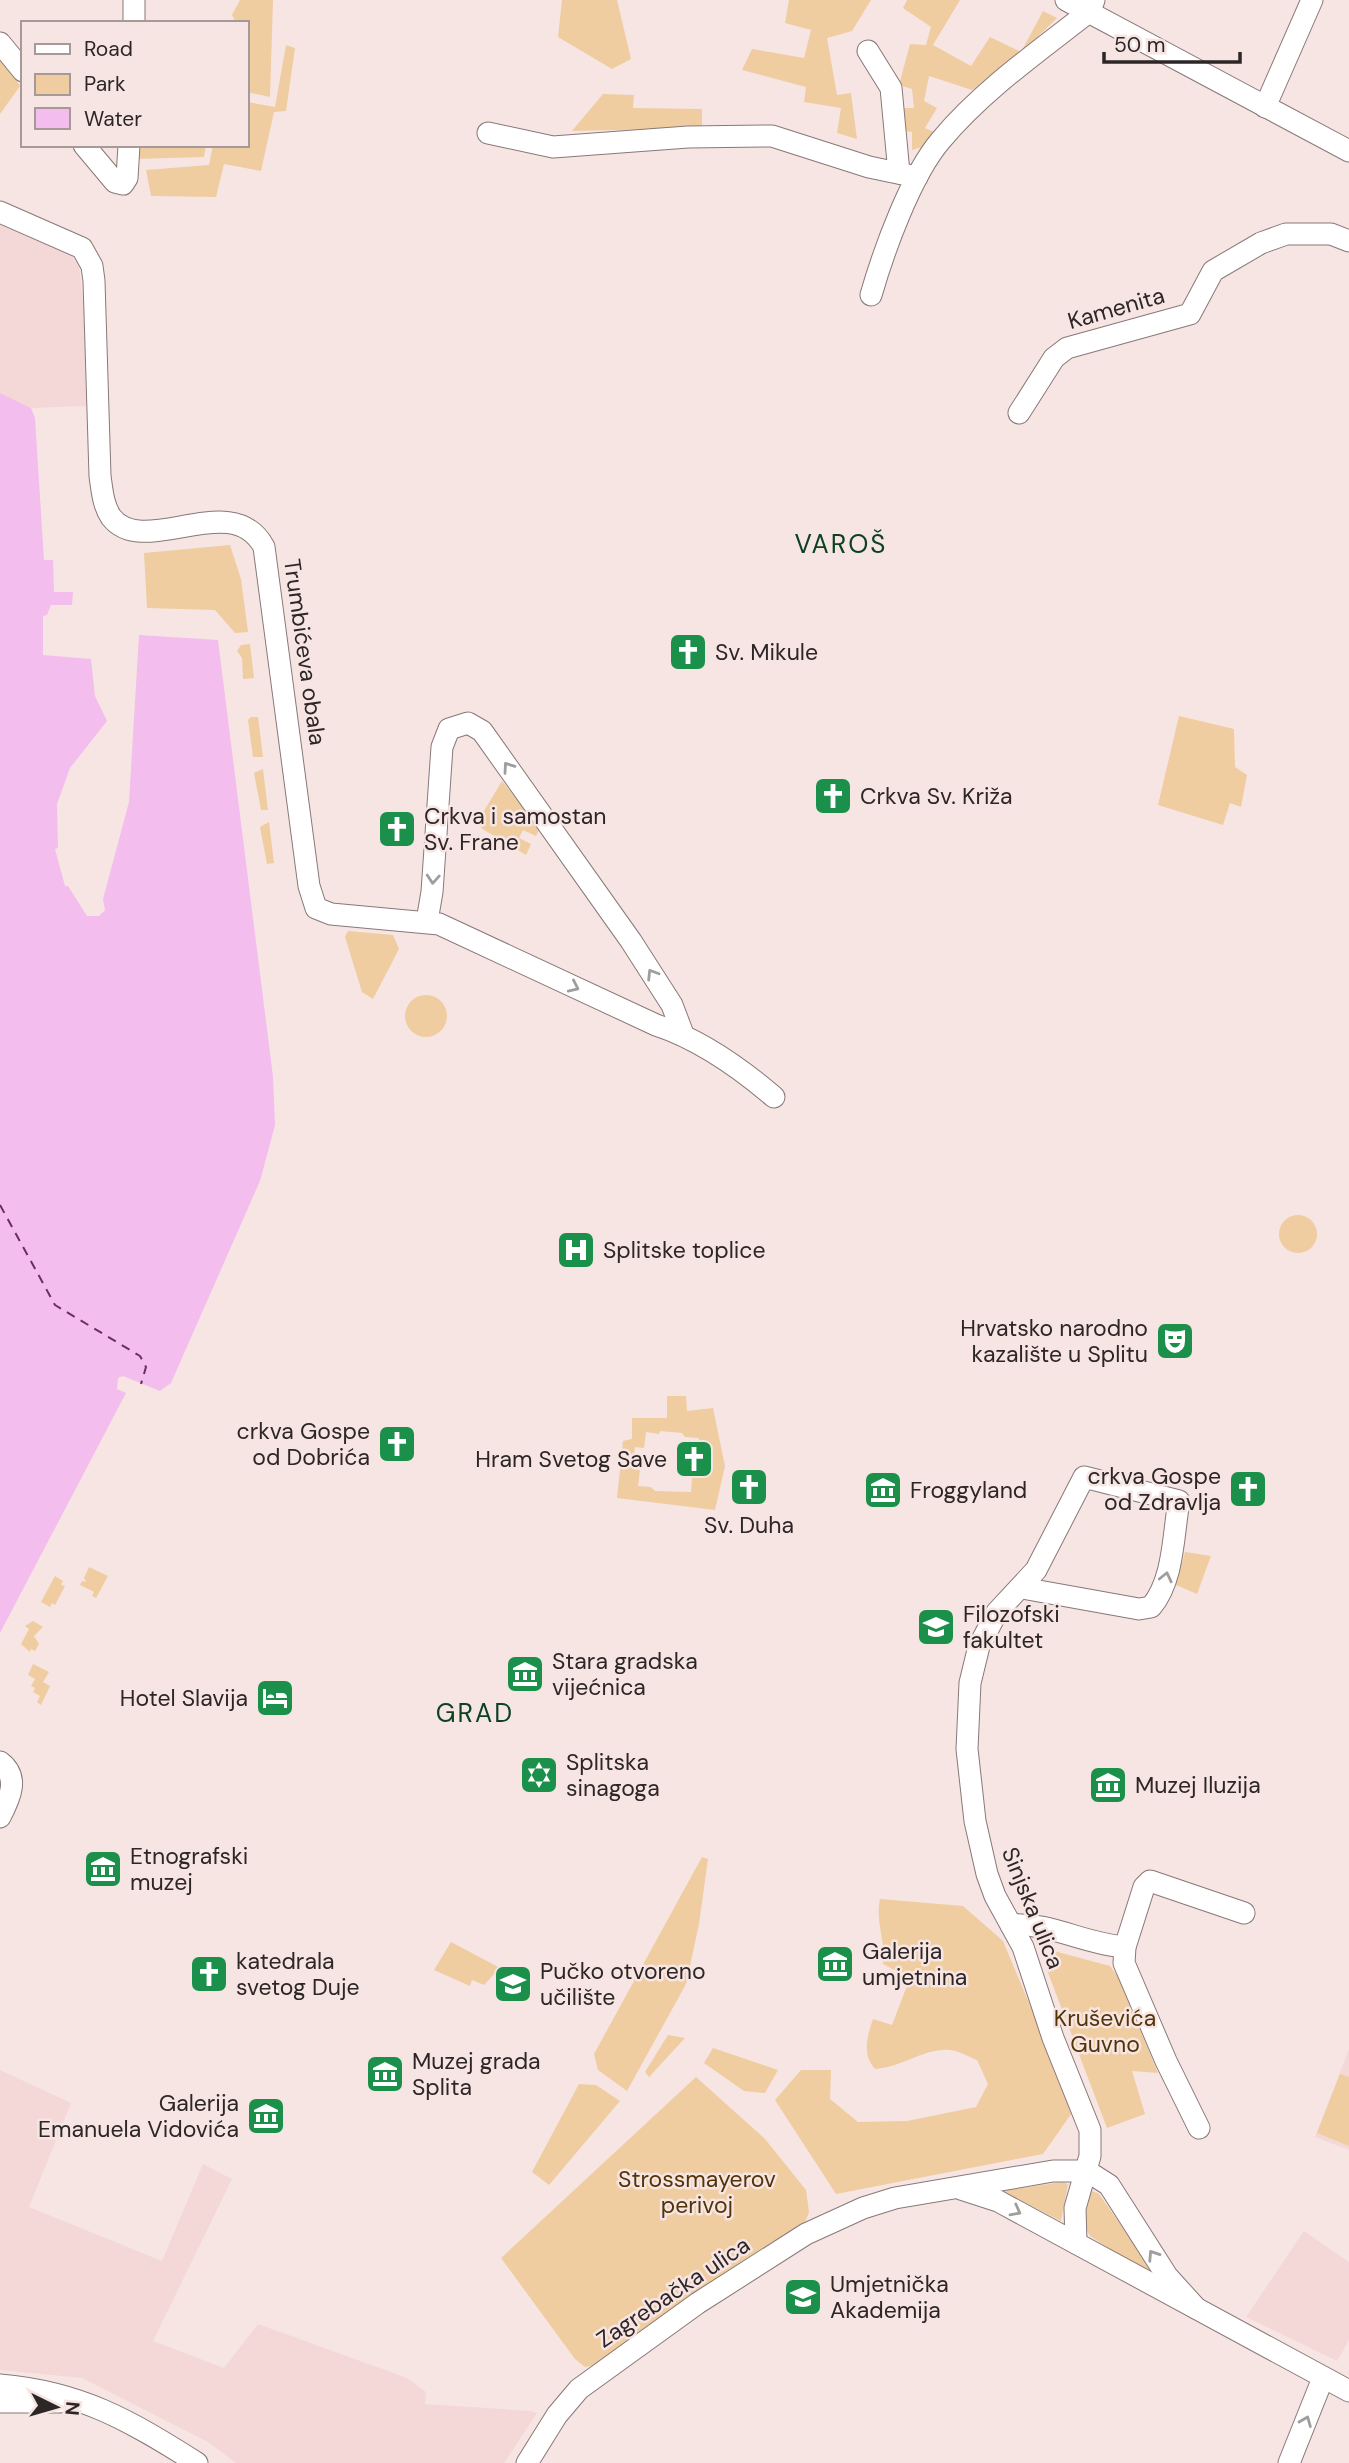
<svg xmlns="http://www.w3.org/2000/svg" width="1349" height="2463" font-family="'DM Sans',sans-serif">
	<style>
		.built { fill: #f3d8d7 }
		.green { fill: #efcda0; fill-rule: evenodd }
		.water { fill: #f3bdee }
		.lines { fill: none; stroke-linecap: round; stroke-linejoin: round }
		.ferry { stroke: #6b2d68; stroke-width: 2; stroke-dasharray: 9 7; stroke-linecap: butt }
		.minor-casing { stroke: #887877; stroke-width: 23 }
		.minor { stroke: #fff; stroke-width: 21 }
		.oneway { stroke: #a09d9d }
		.labels { text-anchor: middle; stroke-width: 5; stroke-linejoin: round; paint-order: stroke }
		.street-label { font-size: 23px; fill: #2d2626; stroke: #f7e5e3 }
		.poi-label { font-size: 23px; fill: #2d2626; stroke: #f7e5e3; text-anchor: start }
		.park-label { font-size: 23px; fill: #523506; stroke: #f7e5e3 }
		.quarter-label { font-size: 26px; letter-spacing: 2px; fill: #0c4221; stroke: #f7e5e3 }
	</style>
	<rect width="100%" height="100%" fill="#f7e5e3"/>
	<g class="built">
		<polygon points="0,219 70,254 79,266 84,311 86,406 31,408 0,393"/>
		<polygon points="1349,2049 1349,2150 1315,2137"/>
		<polygon points="0,2070 71,2103 29,2207 162,2261 203,2164 232,2179 153,2341 224,2368 258,2324 407,2378 426,2392 425,2404 531,2411 537,2413 504,2463 236,2463 208,2442 82,2378 0,2370"/>
		<polygon points="1304,2231 1349,2262 1349,2340 1337,2361 1246,2317"/>
	</g>
	<g class="green">
		<polygon points="240,0 273,0 270,97 247,92 247,23 236,23 232,15"/>
		<polygon points="562,0 617,0 631,59 612,69 558,37"/>
		<polygon points="789,0 871,0 852,31 827,38 837,95 851,93 857,139 837,133 841,108 804,102 806,87 742,70 752,49 804,58 811,30 785,23"/>
		<polygon points="907,0 960,0 933,45 971,66 990,37 1021,52 1043,11 1057,18 1020,54 972,90 929,76 924,101 937,108 925,128 936,133 926,146 912,150 912,132 899,130 897,108 914,108 912,89 899,85 910,44 926,45 931,27 903,8"/>
		<polygon points="286,45 295,48 286,111 274,112 261,171 224,164 216,197 151,196 146,170 209,165 213,145 247,145 247,102 275,107"/>
		<polygon points="0,53 20,86 0,114"/>
		<polygon points="603,94 634,95 633,108 702,109 702,128 572,131"/>
		<polygon points="134,145 206,145 204,157 135,159"/>
		<polygon points="230,545 241,579 248,632 235,633 215,610 147,608 144,553"/>
		<polygon points="250,644 254,678 243,679 242,658 237,651 241,645"/>
		<polygon points="1179,716 1234,729 1235,767 1247,775 1241,807 1230,803 1223,825 1158,805"/>
		<polygon points="251,717 258,717 263,757 253,757 248,720"/>
		<polygon points="263,769 268,810 261,810 254,773"/>
		<polygon points="502,781 540,828 536,836 523,830 519,838 531,844 526,855 481,828 486,819 481,816"/>
		<polygon points="269,822 274,863 267,864 260,827"/>
		<polygon points="348,931 393,935 399,949 373,999 362,992 345,937"/>
		<circle cx="426" cy="1016" r="21"/>
		<circle cx="1298" cy="1234" r="19"/>
		<path d="M667,1396H686L687,1411L713,1408L725,1466L715,1510L617,1498L623,1441L632,1439V1418H667ZM660,1431L682,1433L685,1437L699,1438L697,1453L706,1463L705,1471L692,1478L691,1492L655,1491L651,1487L638,1486L640,1470L632,1469L635,1447L644,1448L646,1432L659,1434Z"/>
		<polygon points="1185,1552 1211,1556 1197,1594 1176,1585"/>
		<polygon points="89,1567 108,1576 96,1598 92,1596 94,1592 80,1585 82,1581 86,1582 84,1578"/>
		<polygon points="55,1576 63,1581 61,1585 65,1586 55,1605 52,1603 50,1607 41,1602"/>
		<polygon points="33,1621 43,1627 34,1636 39,1644 35,1651 31,1649 30,1652 21,1644 29,1629 25,1626"/>
		<polygon points="33,1664 49,1672 43,1682 50,1686 41,1705 37,1702 40,1696 33,1692 35,1688 31,1686 35,1679 28,1675"/>
		<polygon points="702,1857 708,1859 699,1924 686,1984 627,2091 598,2070 594,2054"/>
		<path d="M880,1899L963,1906L1003,1941L1074,2110L1043,2154L836,2194L775,2100L801,2070H831L830,2099L858,2122L907,2121L976,2107L988,2084L977,2060C969,2057 959,2051 950,2050C924,2048 901,2068 875,2069C862,2055 867,2036 873,2019L892,2025L910,1978L883,1964C886,1941 875,1922 880,1899Z"/>
		<polygon points="451,1942 502,1969 499,1976 495,1973 484,1985 472,1980 470,1986 434,1970"/>
		<polygon points="1054,1951 1110,1966 1118,1977 1158,2073 1132,2071 1145,2114 1107,2128 1044,1962"/>
		<polygon points="668,2035 685,2038 649,2077 645,2072"/>
		<polygon points="713,2048 778,2070 765,2093 744,2091 704,2063"/>
		<polygon points="1340,2074 1349,2077 1349,2146 1317,2133"/>
		<polygon points="696,2077 765,2139 806,2190 809,2212 804,2225 595,2365 585,2367 575,2359 501,2258"/>
		<polygon points="579,2084 596,2085 620,2101 549,2185 532,2172"/>
		<polygon points="1062,2182 1068,2184 1061,2221 1002,2191"/>
		<polygon points="1092,2191 1099,2194 1160,2281 1090,2236 1082,2221 1086,2195"/>
	</g>
	<polygon class="water" points="0,393 31,408 35,418 44,560 53,560 54,592 73,592 72,605 51,605 47,615 43,616 43,655 91,659 95,696 107,721 70,768 57,804 58,848 55,849 65,886 68,886 87,916 99,916 105,910 103,899 129,802 139,635 218,640 273,1077 275,1125 260,1181 171,1383 160,1391 123,1376 118,1378 117,1389 126,1393 0,1633"/>
	<g class="lines">
		<polyline class="ferry" points="0,1205 55,1305 140,1356 146,1367 141,1384"/>
		<defs>
			<g id="minor">
				<polyline points="1066,0 1349,151"/>
				<polyline points="134,23 134,0"/>
				<polyline points="0,43 23,71"/>
				<polyline points="868,51 891,88 899,173"/>
				<polyline points="1265,107 1312,0"/>
				<polyline points="488,133 553,147 688,137 772,136 869,167 917,177"/>
				<polyline points="84,145 115,182 123,184 127,178 129,145"/>
				<path d="M0,212L82,248L92,266L94,281L100,476C102,490 103,505 111,517C144,560 232,487 264,547L309,886L316,908L331,914L439,924L656,1025C699,1039 739,1067 774,1097"/>
				<path d="M871,295C884,250 911,175 941,140C983,90 1039,51 1090,11L1094,0"/>
				<polyline points="1019,413 1054,358 1067,348 1190,314 1213,271 1261,243 1286,234 1331,234 1349,241"/>
				<polyline points="427,921 432,892 442,747 449,729 468,723 482,731 631,941 672,1005 683,1034"/>
				<path d="M1022,1588L1139,1609L1151,1607C1174,1580 1173,1535 1179,1501L1084,1477L1036,1570L997,1612L979,1646L970,1683L967,1749L975,1821L987,1874L995,1896L1023,1947L1053,2038L1090,2130V2156L1075,2208L1076,2243"/>
				<path d="M0,1762C20,1777 10,1798 0,1817"/>
				<path d="M1011,1925C1050,1922 1084,1944 1125,1947"/>
				<polyline points="1199,2128 1166,2061 1124,1963 1125,1947 1144,1887 1150,1881 1244,1913"/>
				<polyline points="961,2189 998,2201 1349,2391"/>
				<path d="M0,2385C81,2392 129,2420 197,2463"/>
				<polyline points="0,2402 59,2402"/>
				<polyline points="527,2463 557,2415 579,2389 698,2303 806,2234 863,2208 895,2198 1053,2171 1087,2171 1109,2185 1167,2276 1196,2308"/>
				<polyline points="1289,2463 1323,2378"/>
			</g>
		</defs>
		<use href="#minor" class="minor-casing"/>
		<use href="#minor" class="minor"/>
	</g>
	<defs><path id="oneway-chevron" d="M-2-3.5L2.5 0L-2 3.5" fill="none" stroke-width="1.6" stroke-linecap="round" stroke-linejoin="round" transform="scale(1.75)"/></defs>
	<g class="oneway">
		<use href="#oneway-chevron" transform="translate(508 767) rotate(-125)"/>
		<use href="#oneway-chevron" transform="translate(433 879) rotate(94)"/>
		<use href="#oneway-chevron" transform="translate(652 974) rotate(-122)"/>
		<use href="#oneway-chevron" transform="translate(574 987) rotate(25)"/>
		<use href="#oneway-chevron" transform="translate(1166 1577) rotate(-77)"/>
		<use href="#oneway-chevron" transform="translate(1016 2211) rotate(28)"/>
		<use href="#oneway-chevron" transform="translate(1153 2255) rotate(-123)"/>
		<use href="#oneway-chevron" transform="translate(1306 2421) rotate(-68)"/>
	</g>
	<defs>
		<symbol id="church-square" viewBox="-11 -11 22 22"><rect x="-9" y="-9" width="18" height="18" rx="4" fill="#1a904b" stroke="#f7e5e3"/><path d="M-1.2-6h2.4v3.5h3.3v2.4h-3.3V6h-2.4V-.1h-3.3v-2.4h3.3Z" fill="#fff"/></symbol>
		<symbol id="hospital-square" viewBox="-11 -11 22 22"><rect x="-9" y="-9" width="18" height="18" rx="4" fill="#1a904b" stroke="#f7e5e3"/><path d="M-5-5h3v3.5h4V-5h3V5h-3V1.5h-4V5h-3Z" fill="#fff"/></symbol>
		<symbol id="theatre-square" viewBox="-11 -11 22 22"><rect x="-9" y="-9" width="18" height="18" rx="4" fill="#1a904b" stroke="#f7e5e3"/><path d="M-5-5.5Q0-4 5-5.5V0Q5 5 0 6Q-5 5-5 0ZM-3.3-2.5H-1v1.5H-3.3ZM1-2.5H3.3v1.5H1ZM-2.8 1Q0 5.5 2.8 1Z" fill="#fff"/></symbol>
		<symbol id="museum-square" viewBox="-11 -11 22 22"><rect x="-9" y="-9" width="18" height="18" rx="4" fill="#1a904b" stroke="#f7e5e3"/><path d="M0-6L6-3V-2H-6V-3ZM-5-1h2V3h-2ZM-1-1h2V3h-2ZM3-1h2V3H3ZM-6 4H6V6H-6Z" fill="#fff"/></symbol>
		<symbol id="university-square" viewBox="-11 -11 22 22"><rect x="-9" y="-9" width="18" height="18" rx="4" fill="#1a904b" stroke="#f7e5e3"/><path d="M0-5L7-2L0 1L-7-2ZM-4 1L0 2.5L4 1V4Q0 6-4 4Z" fill="#fff"/></symbol>
		<symbol id="hotel-square" viewBox="-11 -11 22 22"><rect x="-9" y="-9" width="18" height="18" rx="4" fill="#1a904b" stroke="#f7e5e3"/><path d="M-6-4.5h1.5V1H6V5H4.5V3h-9V5H-6ZM-4 0a1.8 1.8 0 1 1 3.6 0ZM.5 0V-2.5h3Q6-2.5 6 0Z" fill="#fff"/></symbol>
		<symbol id="synagogue-square" viewBox="-11 -11 22 22"><rect x="-9" y="-9" width="18" height="18" rx="4" fill="#1a904b" stroke="#f7e5e3"/><path d="M0-6.5L5.6 3.2H-5.6ZM0 6.5L5.6-3.2H-5.6Z" fill="#fff"/></symbol>
	</defs>
	<g fill-rule="evenodd">
		<use href="#church-square" x="666" y="630" width="44" height="44"/>
		<use href="#church-square" x="811" y="774" width="44" height="44"/>
		<use href="#church-square" x="375" y="807" width="44" height="44"/>
		<use href="#hospital-square" x="554" y="1228" width="44" height="44"/>
		<use href="#theatre-square" x="1153" y="1319" width="44" height="44"/>
		<use href="#church-square" x="375" y="1422" width="44" height="44"/>
		<use href="#church-square" x="672" y="1437" width="44" height="44"/>
		<use href="#church-square" x="727" y="1465" width="44" height="44"/>
		<use href="#church-square" x="1226" y="1467" width="44" height="44"/>
		<use href="#museum-square" x="861" y="1468" width="44" height="44"/>
		<use href="#university-square" x="914" y="1605" width="44" height="44"/>
		<use href="#museum-square" x="503" y="1652" width="44" height="44"/>
		<use href="#hotel-square" x="253" y="1676" width="44" height="44"/>
		<use href="#synagogue-square" x="517" y="1753" width="44" height="44"/>
		<use href="#museum-square" x="1086" y="1763" width="44" height="44"/>
		<use href="#museum-square" x="81" y="1847" width="44" height="44"/>
		<use href="#museum-square" x="813" y="1942" width="44" height="44"/>
		<use href="#church-square" x="187" y="1952" width="44" height="44"/>
		<use href="#university-square" x="491" y="1962" width="44" height="44"/>
		<use href="#museum-square" x="363" y="2052" width="44" height="44"/>
		<use href="#museum-square" x="244" y="2094" width="44" height="44"/>
		<use href="#university-square" x="781" y="2275" width="44" height="44"/>
	</g>
	<g class="labels">
		<g class="street-label">
			<text transform="translate(1116 308) rotate(-16)" y="8">Kamenita</text>
			<text transform="translate(305 652) rotate(82)" y="8">Trumbićeva obala</text>
			<text transform="translate(1033 1908) rotate(68)" y="8">Sinjska ulica</text>
			<text transform="translate(673 2292) rotate(-34)" y="8">Zagrebačka ulica</text>
		</g>
		<g class="poi-label">
			<text x="715" y="660">Sv. Mikule</text>
			<text x="860" y="804">Crkva Sv. Križa</text>
			<text x="424" y="824">Crkva i samostan<tspan x="424" dy="26">Sv. Frane</tspan></text>
			<text x="603" y="1258">Splitske toplice</text>
			<text x="1148" y="1336" text-anchor="end">Hrvatsko narodno<tspan x="1148" dy="26">kazalište u Splitu</tspan></text>
			<text x="370" y="1439" text-anchor="end">crkva Gospe<tspan x="370" dy="26">od Dobrića</tspan></text>
			<text x="667" y="1467" text-anchor="end">Hram Svetog Save</text>
			<text x="1221" y="1484" text-anchor="end">crkva Gospe<tspan x="1221" dy="26">od Zdravlja</tspan></text>
			<text x="910" y="1498">Froggyland</text>
			<text x="749" y="1533" text-anchor="middle">Sv. Duha</text>
			<text x="963" y="1622">Filozofski<tspan x="963" dy="26">fakultet</tspan></text>
			<text x="552" y="1669">Stara gradska<tspan x="552" dy="26">vijećnica</tspan></text>
			<text x="248" y="1706" text-anchor="end">Hotel Slavija</text>
			<text x="566" y="1770">Splitska<tspan x="566" dy="26">sinagoga</tspan></text>
			<text x="1135" y="1793">Muzej Iluzija</text>
			<text x="130" y="1864">Etnografski<tspan x="130" dy="26">muzej</tspan></text>
			<text x="862" y="1959">Galerija<tspan x="862" dy="26">umjetnina</tspan></text>
			<text x="236" y="1969">katedrala<tspan x="236" dy="26">svetog Duje</tspan></text>
			<text x="540" y="1979">Pučko otvoreno<tspan x="540" dy="26">učilište</tspan></text>
			<text x="412" y="2069">Muzej grada<tspan x="412" dy="26">Splita</tspan></text>
			<text x="239" y="2111" text-anchor="end">Galerija<tspan x="239" dy="26">Emanuela Vidovića</tspan></text>
			<text x="830" y="2292">Umjetnička<tspan x="830" dy="26">Akademija</tspan></text>
		</g>
		<g class="park-label">
			<text x="1105" y="2026">Kruševića<tspan x="1105" dy="26">Guvno</tspan></text>
			<text x="697" y="2187">Strossmayerov<tspan x="697" dy="26">perivoj</tspan></text>
		</g>
		<g class="quarter-label">
			<text x="841" y="553">VAROŠ</text>
			<text x="475" y="1722">GRAD</text>
		</g>
	</g>
	<rect x="21" y="21" width="228" height="126" fill="#f7e5e3" stroke="#a69997" stroke-width="2"/>
	<rect x="35" y="44" width="35" height="10" fill="#ffffff" stroke="#a69997" stroke-width="2"/>
	<text x="84" y="56" font-size="21" fill="#2d2626">Road</text>
	<rect x="35" y="74" width="35" height="21" fill="#efcda0" stroke="#a69997" stroke-width="2"/>
	<text x="84" y="91" font-size="21" fill="#2d2626">Park</text>
	<rect x="35" y="108" width="35" height="21" fill="#f3bdee" stroke="#a69997" stroke-width="2"/>
	<text x="84" y="126" font-size="21" fill="#2d2626">Water</text>
	<g transform="translate(56 2407) rotate(95)" stroke="#f7e5e3" stroke-width="5" paint-order="stroke">
	<path d="M0-5L12 26L0 18L-12 26Z" fill="#2d2626"/>
	<text y="-10" font-size="19" font-weight="bold" text-anchor="middle" fill="#2d2626">N</text>
	</g>
	<path d="M1104 52v10h136v-10" fill="none" stroke="#2d2626" stroke-width="3.5"/>
	<text x="1114" y="52" font-size="21" fill="#2d2626" stroke="#f7e5e3" stroke-width="5" paint-order="stroke">50 m</text>
</svg>
